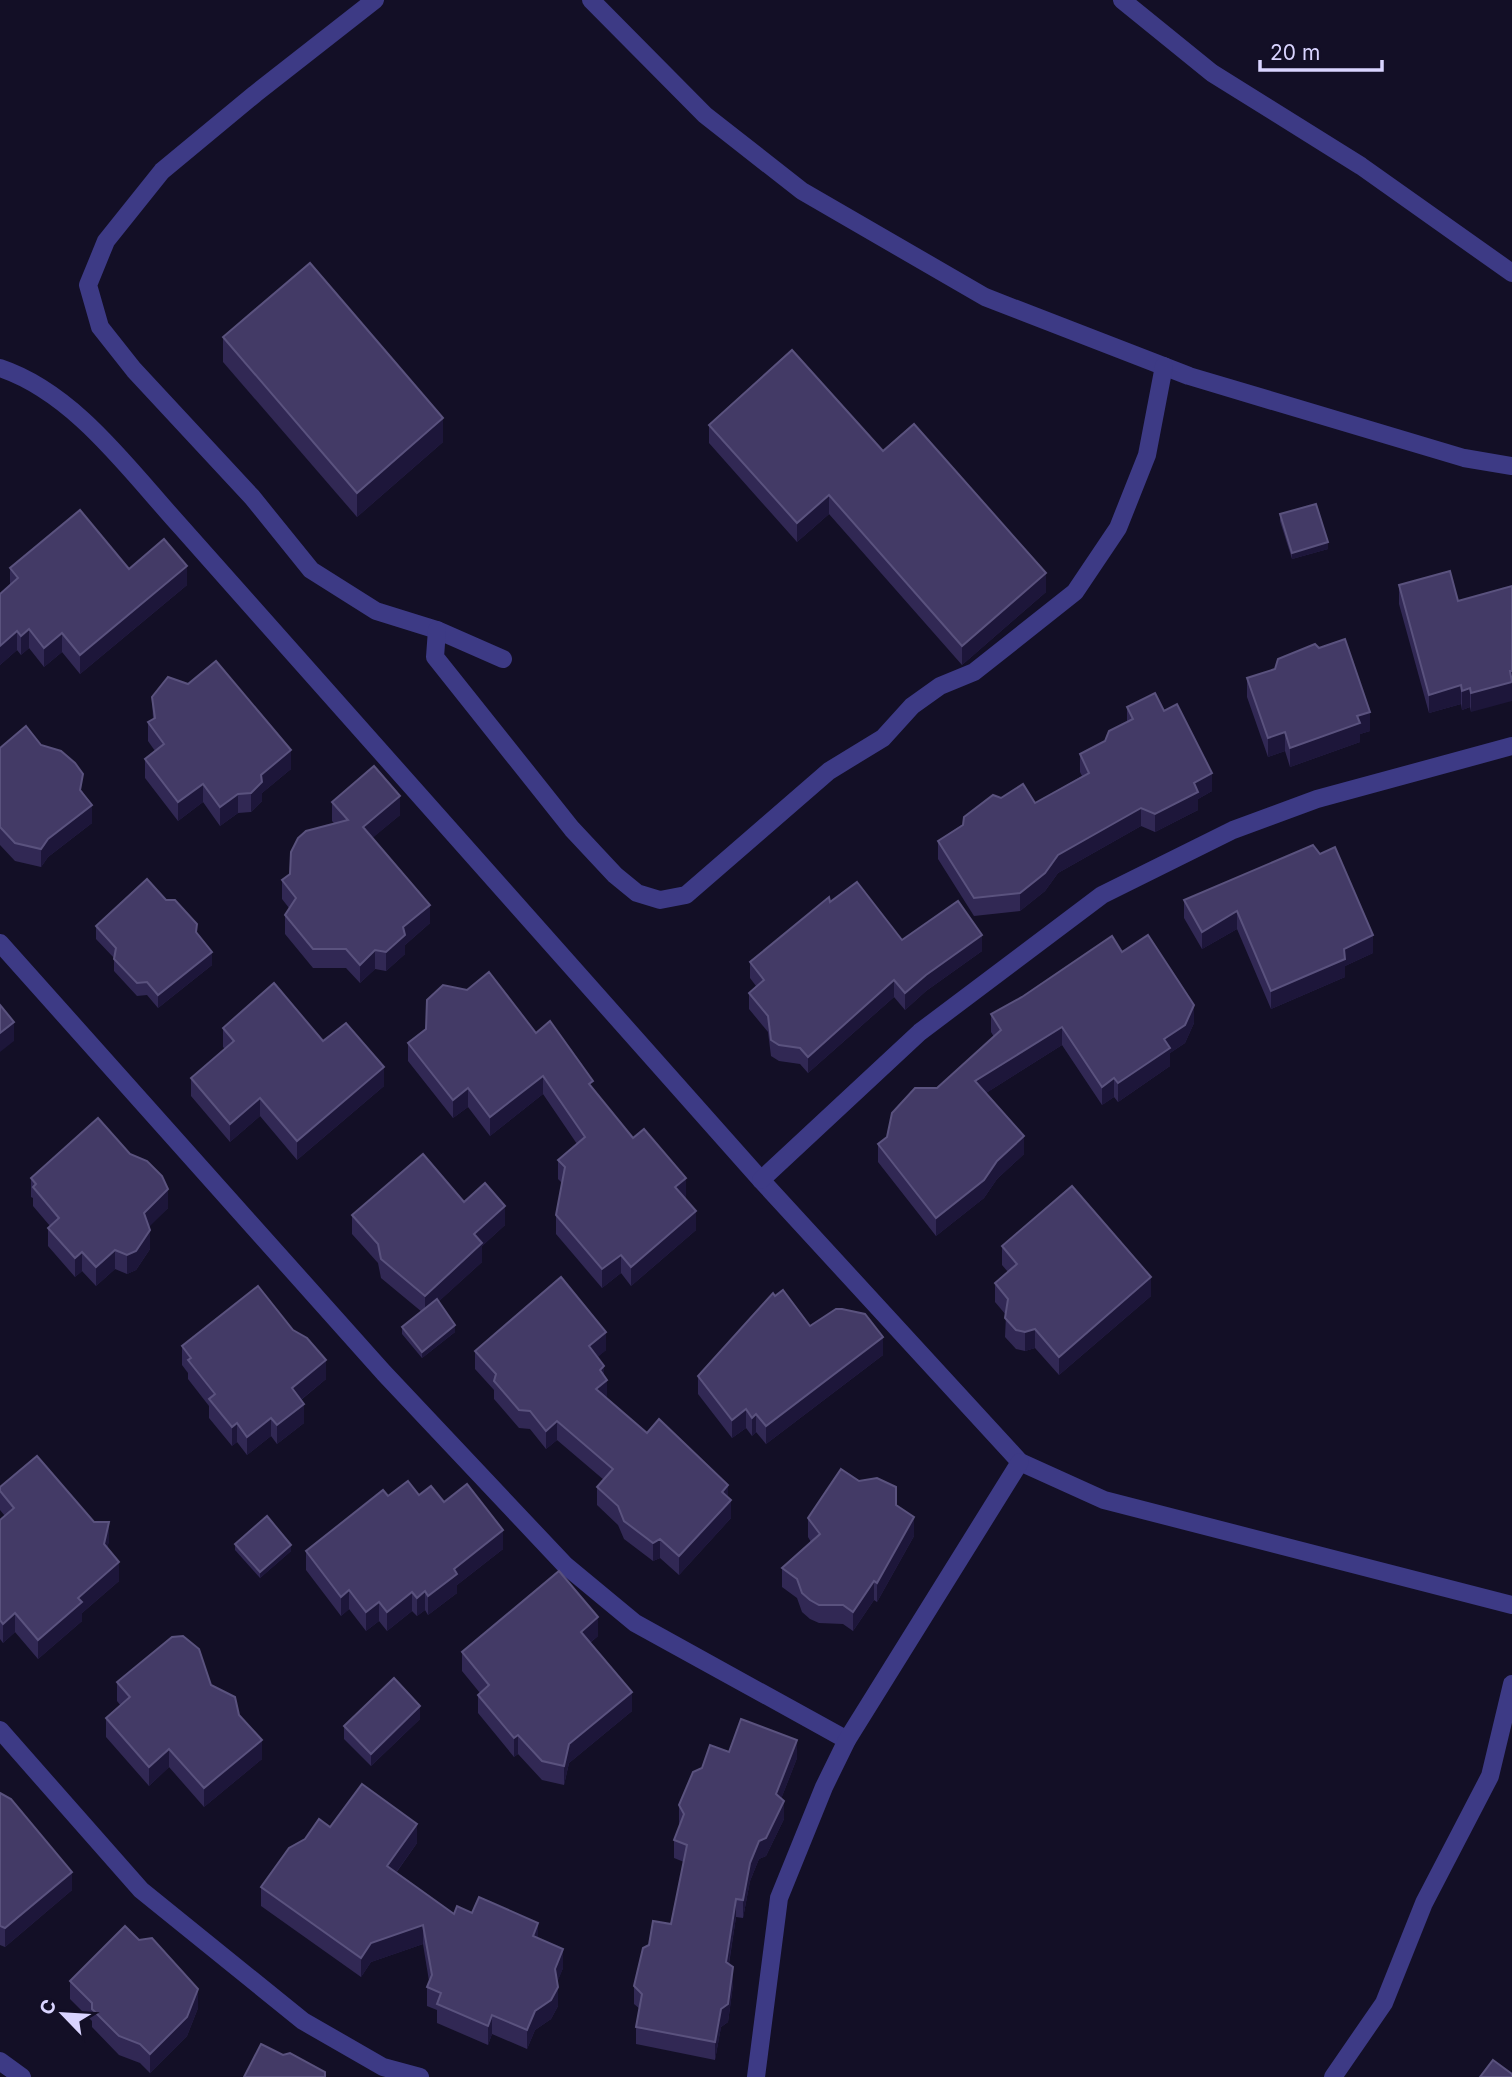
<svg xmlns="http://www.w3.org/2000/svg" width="1512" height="2077" font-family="Inter,sans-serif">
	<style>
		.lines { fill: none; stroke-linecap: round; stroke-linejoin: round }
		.minor { stroke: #3d3a85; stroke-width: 18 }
		.wall { fill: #312854 }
		.shaded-wall { fill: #1d163a }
		.building { fill: #433a66; stroke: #5a527e; stroke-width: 2 }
	</style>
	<rect width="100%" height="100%" fill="#130f26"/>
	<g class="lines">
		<g class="minor">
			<polyline points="375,0 255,94 162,171 106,241 88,285 100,327 134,370 252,497 311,570 376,611 437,630 503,659"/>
			<polyline points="591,0 705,115 802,191 985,297 1189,376 1464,458 1512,466"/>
			<polyline points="1122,0 1212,73 1361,166 1512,273"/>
			<path d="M0,368C75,393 130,471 182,528L761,1180L1020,1462L1104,1500L1512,1605"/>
			<polyline points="437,630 435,657 572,829 615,875 637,893 660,900 686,895 829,771 883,738 912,706 940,686 974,672 1075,592 1118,528 1147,455 1164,366"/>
			<polyline points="0,943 384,1373 565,1565 635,1623 847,1740"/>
			<polyline points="761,1180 920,1032 1102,895 1233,830 1317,799 1512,746"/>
			<polyline points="0,1730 141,1890 303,2021 383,2067 420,2077"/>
			<polyline points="0,2061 22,2077"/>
			<polyline points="756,2077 779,1898 824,1787 847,1740 1020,1462"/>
			<polyline points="1333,2077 1384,2003 1424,1903 1490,1776 1512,1684"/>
		</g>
	</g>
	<g class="wall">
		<polygon points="223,337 443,442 357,517 223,362"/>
		<polygon points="709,425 883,451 1046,592 962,665 829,514 797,542 709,443"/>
		<polygon points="1280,514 1328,549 1292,559 1280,521"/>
		<polygon points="10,568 129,569 187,585 80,674 62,652 44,667 29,648 21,655 17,650 0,665 0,594 10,585"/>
		<polygon points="1399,585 1458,601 1512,586 1471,712 1470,707 1462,710 1461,704 1429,713 1399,604"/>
		<polygon points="1247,678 1370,731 1360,734 1360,742 1290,767 1285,751 1268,757 1247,697"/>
		<polygon points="152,697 291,769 262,793 262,801 251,812 238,813 220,826 203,802 178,821 145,778 145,759 155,751 148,741 148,722 153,719"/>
		<polygon points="1127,707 1164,711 1212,791 1198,799 1198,810 1155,832 1141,826 1058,873 1045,891 1020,911 974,916 938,859 938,841 1001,798 1035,803 1082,776 1080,772 1080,754 1105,741 1127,722"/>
		<polygon points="41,745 83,792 92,823 48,857 41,867 15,861 0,845 0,748"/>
		<polygon points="332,802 400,815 372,838 430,923 405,945 405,954 386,971 375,969 360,983 346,968 313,968 285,934 285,915 289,908 282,899 282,880 290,874 335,824 332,821"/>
		<polygon points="1313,845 1373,953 1345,966 1345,977 1271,1009 1237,929 1202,949 1184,918 1184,900"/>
		<polygon points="830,902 902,940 982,951 926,991 905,1010 894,997 808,1073 800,1064 779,1061 771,1056 768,1032 749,1009 749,993 756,986 750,978 750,962"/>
		<polygon points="96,926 197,933 212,965 158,1008 147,995 137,996 114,971 114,958 96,939"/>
		<polygon points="1122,952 1194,1023 1185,1043 1170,1053 1170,1066 1118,1102 1114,1097 1102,1105 1062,1045 986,1093 1024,1154 997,1179 984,1198 936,1236 878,1162 878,1144 887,1137 994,1037 991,1032 991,1014"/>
		<polygon points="223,1028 323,1041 384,1086 297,1160 260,1116 230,1142 191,1096 191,1078 225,1049 223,1047"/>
		<polygon points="536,1033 593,1089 633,1138 686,1197 685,1198 696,1230 631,1286 621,1273 602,1288 556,1234 556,1215 562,1183 558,1179 558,1160 577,1144 543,1094 490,1136 468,1107 453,1118 408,1061 408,1043"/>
		<polygon points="31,1178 168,1208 148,1227 150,1249 136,1270 127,1274 115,1269 96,1286 82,1271 75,1277 48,1246 48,1228 50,1226 33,1206 33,1198 31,1197"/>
		<polygon points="464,1202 505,1225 482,1246 482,1262 439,1301 455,1332 422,1358 402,1334 402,1327 422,1312 381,1278 378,1263 352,1234 352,1215"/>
		<polygon points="1002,1246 1151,1296 1059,1375 1035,1348 1025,1351 1016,1349 1005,1337 1006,1315 995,1302 995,1283 1008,1272 1002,1265"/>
		<polygon points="775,1296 810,1326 883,1355 766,1444 756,1432 752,1436 746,1428 732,1438 698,1394 698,1376"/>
		<polygon points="182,1346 326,1379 301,1400 304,1423 277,1444 271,1436 247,1455 237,1442 232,1446 209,1418 209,1406 188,1379 188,1373 182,1365"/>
		<polygon points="606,1350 597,1357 604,1376 607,1398 647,1433 728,1497 731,1518 679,1575 660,1558 653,1561 624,1539 618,1525 597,1505 597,1487 604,1480 557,1440 546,1449 530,1429 519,1428 494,1399 494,1390 475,1369 475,1351"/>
		<polygon points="0,1487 109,1541 107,1548 119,1581 82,1613 82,1621 38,1659 15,1632 3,1643 0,1639 0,1520 5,1516 0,1510"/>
		<polygon points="419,1495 444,1502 503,1549 457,1585 457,1593 428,1615 425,1610 417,1616 412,1611 387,1631 379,1621 366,1631 349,1609 341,1616 306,1570 306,1551 388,1496"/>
		<polygon points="896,1505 914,1536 877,1602 874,1600 853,1631 843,1624 819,1623 810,1619 802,1612 797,1598 782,1587 782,1568 811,1542 808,1537 808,1518"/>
		<polygon points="235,1544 291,1551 260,1578 235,1550"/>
		<polygon points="598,1636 590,1643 632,1711 569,1763 564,1785 542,1780 518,1754 514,1757 478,1713 478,1695 480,1693 462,1671 462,1652"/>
		<polygon points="117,1682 211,1685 239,1715 262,1759 204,1807 169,1767 149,1786 106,1737 106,1718 121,1706 117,1701"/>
		<polygon points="420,1719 371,1766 344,1739 344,1726"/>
		<polygon points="729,1752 797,1758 781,1799 784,1819 766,1856 759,1859 750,1881 743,1918 736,1917 729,1964 733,1985 728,2022 721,2027 715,2060 636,2044 636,2027 640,2009 634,2004 634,1986 649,1945 671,1924 684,1862 674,1858 674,1840 680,1825 679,1823 679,1805 702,1768"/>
		<polygon points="0,1793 72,1890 5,1947 0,1945"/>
		<polygon points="330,1827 417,1843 396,1873 454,1914 538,1938 563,1968 557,1982 558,2006 551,2019 535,2030 527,2049 492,2034 488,2045 437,2023 437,2010 427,2006 427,1987 429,1981 423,1944 371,1962 361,1977 261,1906 261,1887"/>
		<polygon points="70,1981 198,2008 187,2036 150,2073 140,2063 119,2055 92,2027 92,2021 70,1999"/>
	</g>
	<g class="shaded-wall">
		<polygon points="443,418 443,442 357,517 357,493"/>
		<polygon points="829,495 829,514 797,542 797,523"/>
		<polygon points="1328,542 1328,549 1292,559 1292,553"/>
		<polygon points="187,566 187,585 80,674 80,655"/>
		<polygon points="1046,573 1046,592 962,665 962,646"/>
		<polygon points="29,629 29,648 21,655 21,636"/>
		<polygon points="17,631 17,650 0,665 0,646"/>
		<polygon points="62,633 62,652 44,667 44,648"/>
		<polygon points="1510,671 1512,671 1512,701 1471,712 1471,693"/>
		<polygon points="1461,685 1461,704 1429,713 1429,695"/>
		<polygon points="1470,688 1470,707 1462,710 1462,691"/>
		<polygon points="1370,712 1370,731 1360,734 1360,742 1290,767 1290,748 1357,716"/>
		<polygon points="1285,732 1285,751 1268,757 1268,738"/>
		<polygon points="291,750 291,769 262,793 262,801 251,812 251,793 261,775"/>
		<polygon points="1212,773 1212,791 1198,799 1198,810 1155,832 1155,814 1194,783"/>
		<polygon points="203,784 203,802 178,821 178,802"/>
		<polygon points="238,794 238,813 220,826 220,807"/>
		<polygon points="400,796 400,815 363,846 363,827"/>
		<polygon points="92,805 92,823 48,857 41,867 41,849 48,839"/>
		<polygon points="1141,808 1141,826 1058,873 1045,891 1020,911 1020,893 1058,855"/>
		<polygon points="430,905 430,923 405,945 405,954 386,971 386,952 403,927"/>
		<polygon points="1237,911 1237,929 1202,949 1202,932"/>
		<polygon points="982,935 982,951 926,991 905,1010 905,993 926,975"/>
		<polygon points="1373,935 1373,953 1345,966 1345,977 1271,1009 1271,991 1344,949"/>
		<polygon points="375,950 375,969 360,983 360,965"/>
		<polygon points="212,952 212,965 158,1008 158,995"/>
		<polygon points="894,980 894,997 808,1073 808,1057"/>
		<polygon points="1194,1005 1194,1023 1185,1043 1170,1053 1170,1066 1118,1102 1118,1083 1164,1039"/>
		<polygon points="14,1022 14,1041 0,1052 0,1033"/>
		<polygon points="1062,1027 1062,1045 975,1100 975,1081"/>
		<polygon points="384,1067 384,1086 297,1160 297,1141"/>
		<polygon points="543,1076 543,1094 490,1136 490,1117"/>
		<polygon points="1114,1078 1114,1097 1102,1105 1102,1087"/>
		<polygon points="468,1088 468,1107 453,1118 453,1100"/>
		<polygon points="260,1098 260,1116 230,1142 230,1124"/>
		<polygon points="1024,1136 1024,1154 997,1179 984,1198 936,1236 936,1218"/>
		<polygon points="686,1178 686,1197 675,1206 675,1187"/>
		<polygon points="168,1189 168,1208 144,1232 144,1213"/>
		<polygon points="505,1206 505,1225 482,1246 482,1262 425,1314 425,1296 474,1234"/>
		<polygon points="696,1211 696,1230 631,1286 631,1267"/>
		<polygon points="150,1230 150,1249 136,1270 127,1274 127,1255"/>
		<polygon points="115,1250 115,1269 96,1286 96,1267"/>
		<polygon points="82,1252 82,1271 75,1277 75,1258"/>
		<polygon points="621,1255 621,1273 602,1288 602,1269"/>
		<polygon points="1151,1277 1151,1296 1059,1375 1059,1357"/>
		<polygon points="455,1325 455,1332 422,1358 422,1352"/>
		<polygon points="1035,1329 1035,1348 1025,1351 1025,1332"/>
		<polygon points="606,1332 606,1350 589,1365 589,1346"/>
		<polygon points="883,1337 883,1355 766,1444 766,1426"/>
		<polygon points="326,1360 326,1379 292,1407 292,1388"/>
		<polygon points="604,1366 604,1383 607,1380 607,1398 596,1389 600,1370"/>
		<polygon points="304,1404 304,1423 277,1444 277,1425"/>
		<polygon points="746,1409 746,1428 732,1438 732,1420"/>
		<polygon points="756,1414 756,1432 752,1436 752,1418"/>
		<polygon points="271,1418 271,1436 247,1455 247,1437"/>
		<polygon points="557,1421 557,1440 546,1449 546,1431"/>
		<polygon points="237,1423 237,1442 232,1446 232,1427"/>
		<polygon points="728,1485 728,1503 731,1500 731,1518 679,1575 679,1556 722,1492"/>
		<polygon points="914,1517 914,1536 877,1602 877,1583"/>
		<polygon points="109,1522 109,1541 104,1563 104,1544"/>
		<polygon points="503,1530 503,1549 457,1585 457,1593 428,1615 428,1596 454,1569"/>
		<polygon points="660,1539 660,1558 653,1561 653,1543"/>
		<polygon points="291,1545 291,1551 260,1578 260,1572"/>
		<polygon points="119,1562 119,1581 82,1613 82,1621 38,1659 38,1640 78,1598"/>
		<polygon points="874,1581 874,1600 853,1631 853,1612"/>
		<polygon points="349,1590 349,1609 341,1616 341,1597"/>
		<polygon points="425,1591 425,1610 417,1616 417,1598"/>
		<polygon points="412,1592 412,1611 387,1631 387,1612"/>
		<polygon points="379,1602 379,1621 366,1631 366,1612"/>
		<polygon points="15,1613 15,1632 3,1643 3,1624"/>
		<polygon points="598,1617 598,1636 581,1650 581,1632"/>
		<polygon points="632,1692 632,1711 569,1763 564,1785 564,1766 569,1744"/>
		<polygon points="420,1706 420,1719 371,1766 371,1754"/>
		<polygon points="518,1735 518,1754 514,1757 514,1738"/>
		<polygon points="262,1740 262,1759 204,1807 204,1788"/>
		<polygon points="797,1740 797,1758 776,1812 776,1794"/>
		<polygon points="169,1749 169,1767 149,1786 149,1767"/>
		<polygon points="784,1801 784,1819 766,1856 759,1859 750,1881 743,1918 743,1900 750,1863 759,1841"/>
		<polygon points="417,1824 417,1843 387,1885 387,1866"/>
		<polygon points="72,1872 72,1890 5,1947 5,1928"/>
		<polygon points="736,1899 736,1917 726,1980 726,1962"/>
		<polygon points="538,1923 538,1942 533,1936"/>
		<polygon points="423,1925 423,1944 371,1962 361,1977 361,1958 371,1943"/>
		<polygon points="563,1949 563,1968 555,1988 555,1969"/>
		<polygon points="733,1967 733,1985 728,2022 721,2027 715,2060 715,2042 721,2009"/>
		<polygon points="558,1987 558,2006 551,2019 535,2030 527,2049 527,2030 535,2011"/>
		<polygon points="198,1989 198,2008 187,2036 150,2073 150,2054"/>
		<polygon points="492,2015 492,2034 488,2045 488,2026"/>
	</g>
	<g class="building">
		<polygon points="310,263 443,418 357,493 223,337"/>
		<polygon points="792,350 883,451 914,424 1046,573 962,646 829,495 797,523 709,425"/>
		<polygon points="1316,504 1328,542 1292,553 1280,514"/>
		<polygon points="80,510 129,569 164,539 187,566 80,655 62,633 44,648 29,629 21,636 17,631 0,646 0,594 18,578 10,568"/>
		<polygon points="1450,571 1458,601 1512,586 1512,671 1510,671 1512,682 1471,693 1470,688 1462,691 1461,685 1429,695 1399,585"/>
		<polygon points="1345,639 1370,712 1357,716 1360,723 1290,748 1285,732 1268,738 1247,678 1275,669 1278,659 1315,644 1319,648"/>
		<polygon points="216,661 291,750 261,775 262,782 251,793 238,794 220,807 203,784 178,802 145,759 164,744 148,722 155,718 152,697 168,677 188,684"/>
		<polygon points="1155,693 1164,711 1177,704 1212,773 1194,783 1198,792 1155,814 1141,808 1058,855 1045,873 1020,893 974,898 938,841 963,825 964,817 993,795 1001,798 1023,784 1035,803 1089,773 1080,754 1105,741 1109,731 1133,719 1127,707"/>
		<polygon points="26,726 41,745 61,751 75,763 83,774 80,790 92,805 48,839 41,849 15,843 0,827 0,748"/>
		<polygon points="374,766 400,796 363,827 430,905 403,927 405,935 386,952 375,950 360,965 346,949 313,949 285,915 296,898 282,880 290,874 291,852 298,838 306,831 348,820 332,802"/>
		<polygon points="1313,845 1320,854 1335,847 1373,935 1344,949 1345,959 1271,991 1237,911 1202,932 1184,900"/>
		<polygon points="147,879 166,900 175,900 197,924 196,932 212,952 158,995 147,982 137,983 114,959 116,948 96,926"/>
		<polygon points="857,882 902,940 958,901 982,935 926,975 905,993 894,980 808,1057 800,1048 779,1045 771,1040 768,1016 749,993 764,980 750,962 829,897 830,902"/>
		<polygon points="1148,935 1194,1005 1185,1025 1164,1039 1170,1048 1118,1083 1114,1078 1102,1087 1062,1027 975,1081 1024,1136 997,1161 984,1180 936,1218 878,1144 887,1137 892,1113 915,1088 937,1088 1001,1030 991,1014 1022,997 1112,936 1122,952"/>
		<polygon points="489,972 536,1033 550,1021 593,1081 589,1084 633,1138 644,1129 686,1178 675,1187 696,1211 631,1267 621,1255 602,1269 556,1215 565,1167 558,1160 585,1137 543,1076 490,1117 468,1088 453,1100 408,1043 426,1029 427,1000 443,985 467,990"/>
		<polygon points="274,983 323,1041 346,1023 384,1067 297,1141 260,1098 230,1124 191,1078 234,1041 223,1028"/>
		<polygon points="0,1005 14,1022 0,1033"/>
		<polygon points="98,1118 130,1154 147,1161 162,1176 168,1189 144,1213 150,1230 136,1251 127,1255 115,1250 96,1267 82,1252 75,1258 48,1228 59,1218 33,1187 36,1184 31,1178"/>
		<polygon points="423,1154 464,1202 485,1183 505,1206 474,1234 482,1243 425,1296 381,1259 378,1244 352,1215"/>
		<polygon points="1072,1186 1151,1277 1059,1357 1035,1329 1025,1332 1016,1330 1005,1318 1008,1299 995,1283 1017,1264 1002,1246"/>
		<polygon points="561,1277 606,1332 589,1346 604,1366 600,1370 607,1380 596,1389 647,1433 659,1419 728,1485 722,1492 731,1500 679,1556 660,1539 653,1543 624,1521 618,1506 597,1487 613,1469 557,1421 546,1431 530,1411 519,1410 494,1381 496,1374 475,1351"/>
		<polygon points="258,1286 293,1330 307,1338 326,1360 292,1388 304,1404 277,1425 271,1418 247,1437 237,1423 232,1427 209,1399 215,1394 188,1360 191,1358 182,1346"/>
		<polygon points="783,1290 810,1326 836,1309 842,1309 865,1314 883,1337 766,1426 756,1414 752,1418 746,1409 732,1420 698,1376 773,1293 775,1296"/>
		<polygon points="437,1299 455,1325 422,1352 402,1327"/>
		<polygon points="37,1456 94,1522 109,1522 104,1544 119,1562 78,1598 82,1602 38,1640 15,1613 3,1624 0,1620 0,1520 14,1508 0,1491 0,1487"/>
		<polygon points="841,1469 859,1481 877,1478 896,1487 896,1505 914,1517 877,1583 874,1581 853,1612 843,1605 819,1605 810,1600 802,1593 797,1579 782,1568 820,1534 808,1518"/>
		<polygon points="408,1481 419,1495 431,1486 444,1502 467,1484 503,1530 454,1569 457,1574 428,1596 425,1591 417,1598 412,1592 387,1612 379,1602 366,1612 349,1590 341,1597 306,1551 383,1490 388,1496"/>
		<polygon points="267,1516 291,1545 260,1572 235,1544"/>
		<polygon points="559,1571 598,1617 581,1632 632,1692 569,1744 564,1766 542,1761 518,1735 514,1738 478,1695 489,1685 462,1652"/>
		<polygon points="183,1636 199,1649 211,1685 235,1697 239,1715 262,1740 204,1788 169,1749 149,1767 106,1718 130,1697 117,1682 172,1637"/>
		<polygon points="394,1678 420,1706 371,1754 344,1726"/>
		<polygon points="741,1719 797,1740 776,1794 784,1801 766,1838 759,1841 750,1863 743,1900 736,1899 726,1962 733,1967 728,2004 721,2009 715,2042 636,2027 642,1994 634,1986 643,1948 649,1945 653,1921 671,1924 687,1845 674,1840 684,1814 679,1805 693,1772 702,1768 710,1745 729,1752"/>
		<polygon points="362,1784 417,1824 387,1866 454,1914 457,1906 472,1913 479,1897 538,1923 533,1936 563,1949 555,1969 558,1987 551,2000 535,2011 527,2030 492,2015 488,2026 437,2004 441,1993 427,1987 432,1975 423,1925 371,1943 361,1958 261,1887 289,1848 305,1839 319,1819 330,1827"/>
		<polygon points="0,1793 11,1799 72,1872 5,1928 0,1926"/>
		<polygon points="125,1926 139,1940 152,1938 198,1989 187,2017 150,2054 140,2044 119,2036 92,2009 92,2003 70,1981"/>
		<polygon points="261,2044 283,2055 290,2053 325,2072 325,2077 244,2077"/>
		<polygon points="1493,2060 1512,2074 1512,2077 1480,2077"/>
	</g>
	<g transform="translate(63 2014) rotate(295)" stroke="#130f26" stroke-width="5" paint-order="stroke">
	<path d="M0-5L12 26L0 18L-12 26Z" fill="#d9d4ff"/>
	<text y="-10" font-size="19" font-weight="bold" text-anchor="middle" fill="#d9d4ff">С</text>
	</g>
	<path d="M1260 60v10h122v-10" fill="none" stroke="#d9d4ff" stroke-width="3.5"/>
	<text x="1270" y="60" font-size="21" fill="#d9d4ff" stroke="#130f26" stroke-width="5" paint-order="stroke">20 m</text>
</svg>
